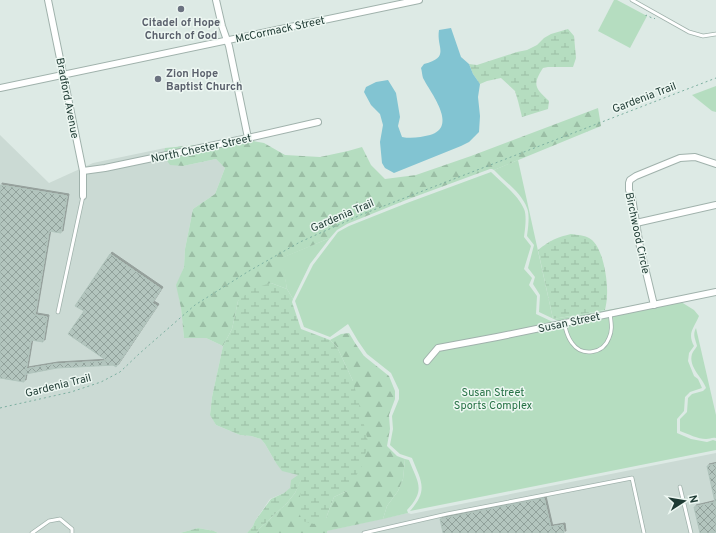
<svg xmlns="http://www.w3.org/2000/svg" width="716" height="533" font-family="Overpass,sans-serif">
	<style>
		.built { fill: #cbdad4 }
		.green { fill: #b5ddc0 }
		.forest { fill: url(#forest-firs) }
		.wetland { fill: url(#wetland-marsh) }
		.water { fill: #82c4d2 }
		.building { fill: url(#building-cross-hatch); stroke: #b0c4bc; filter: url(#shadow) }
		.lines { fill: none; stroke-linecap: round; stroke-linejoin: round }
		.service-casing { stroke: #a0b2ac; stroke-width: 4.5 }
		.minor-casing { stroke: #a0b2ac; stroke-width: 8 }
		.path { stroke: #7cafa0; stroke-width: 1; stroke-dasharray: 2 3; stroke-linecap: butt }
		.service { stroke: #fff; stroke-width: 3 }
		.minor { stroke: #fff; stroke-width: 6 }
		.worship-dot { fill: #6b7280; stroke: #edf7f2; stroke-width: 1.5 }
		.labels { text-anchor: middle; stroke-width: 3; stroke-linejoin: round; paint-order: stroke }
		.worship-label { font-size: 11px; font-weight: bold; fill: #5b616d; stroke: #edf7f2 }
		.street-label { font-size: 11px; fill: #1e3a33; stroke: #edf7f2 }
		.park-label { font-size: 11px; fill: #277246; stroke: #edf7f2 }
	</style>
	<defs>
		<pattern id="forest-firs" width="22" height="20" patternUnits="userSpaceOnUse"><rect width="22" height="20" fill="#b5ddc0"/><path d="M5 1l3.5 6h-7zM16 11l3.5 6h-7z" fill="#9bbea5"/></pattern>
		<pattern id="wetland-marsh" width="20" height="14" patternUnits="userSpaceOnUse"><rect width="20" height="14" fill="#b5ddc0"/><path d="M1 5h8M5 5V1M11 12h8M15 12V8" fill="none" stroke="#9bbea5"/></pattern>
		<pattern id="building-cross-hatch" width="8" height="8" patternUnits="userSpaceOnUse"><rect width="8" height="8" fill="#b3c5be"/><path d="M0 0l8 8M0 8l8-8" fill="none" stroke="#91a19b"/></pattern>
		<filter id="shadow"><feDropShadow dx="2" dy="-2" stdDeviation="0" flood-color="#0004"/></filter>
	</defs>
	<rect width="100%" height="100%" fill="#ddeae5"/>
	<g class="built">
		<polygon points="0,135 49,183 93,163 165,148 164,155 183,166 216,159 225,168 215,194 193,209 185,249 184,267 177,285 181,308 184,338 206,338 223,346 212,397 210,414 216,425 240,435 251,436 261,439 265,444 276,463 299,475 291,488 284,493 270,499 255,521 253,526 247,533 218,533 214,531 198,528 180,533 0,533"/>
		<polygon points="716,453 716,533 327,533 326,531 408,513 411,514"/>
	</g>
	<g class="green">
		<polygon points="614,0 617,0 647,16 630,48 598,31"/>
		<polygon points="716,86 716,112 712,111 692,95"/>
		<path d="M518,160L553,319L643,304L558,321L539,312L540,295L533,284L535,277L528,268L534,245L527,236C528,229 530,214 527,208C521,192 505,182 494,170Z"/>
		<path d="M491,172C502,183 518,195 524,209C527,215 525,230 524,237L531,246L524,269L532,278L529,285L537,296L536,314L557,324L678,300L694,310L699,316C694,328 687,333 694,346L689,353L688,361L694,376L698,379L702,388L690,392L685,397L684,411L677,419V433L691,439L707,442L713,440L716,441V450L410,511C429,490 421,481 412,458L400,454L390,445L393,429L392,416L399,399V390L391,373L367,354L358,341L348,324L330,337L304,327L295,301L313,265L338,232L349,226L407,203Z"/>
		<polygon points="330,238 310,264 293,299 287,289 281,258"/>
		<path d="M696,328L716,415V438C712,437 710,439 706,439C698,439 688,434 680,431V419L687,412L688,398L692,394L703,391L706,388C703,378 688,367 692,354C693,351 696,348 697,346C696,340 692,335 696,328Z"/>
		<path d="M405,459L409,460C418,483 426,490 407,510L408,513L383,519L387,506L398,491L403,479Z"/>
	</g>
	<g class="forest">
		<polygon points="598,108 601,126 494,170 492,169 490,169 406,200 347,224 337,230 330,238 282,258 287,289 271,283 238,301 232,329 223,346 206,338 184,338 181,308 176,285 184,267 185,249 193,209 215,194 225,168 216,159 183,166 170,165 163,155 165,148 248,140 264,143 285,155 320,157 348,151 362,147 371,165 385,179 416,175 471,156"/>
		<polygon points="349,333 355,343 364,356 389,376 395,391 395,399 389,415 390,429 387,446 397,456 405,459 403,479 398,491 387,506 383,519 327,531 327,533 257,533 258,530 287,503 295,493 301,479 326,518 334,497 347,491 353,381 337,347 330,340 341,334"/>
	</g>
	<g class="wetland">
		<path d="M568,29L574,36L576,58L573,67H548L543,68C532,85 535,88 549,101L548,109L522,117L518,101L515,91L501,78L487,81L480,84L473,74L469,64L477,65L517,52L527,50L537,45L544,38L551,34Z"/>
		<path d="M571,234C577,235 584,235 589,238C603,245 608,281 607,295C607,300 606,305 605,310L553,319L538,250C551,240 555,238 571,234Z"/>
		<polygon points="271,283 287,289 293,299 292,302 301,329 330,340 337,347 353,381 362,416 368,442 363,464 347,491 334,497 326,518 314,524 302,521 298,509 301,490 301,480 295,493 287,503 258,530 257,533 247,533 253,526 255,521 271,499 284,493 290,488 291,480 298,475 282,471 276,463 265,444 261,439 251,436 240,435 216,425 210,415 212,397 223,346 232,329 238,301 252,289"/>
		<polygon points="198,528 214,531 218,533 180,533"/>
	</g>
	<path class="water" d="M451,28L461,57L469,64L473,74L480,84L478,97L480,116L479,132L469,142L461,146L394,173L385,168L382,163L380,142L383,125L380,114L371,105L364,92L366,87L376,82L388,80L396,93L400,117L398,126L402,137C412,139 421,137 430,135C459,127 430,92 423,78C422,75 422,71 421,68L424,64C451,57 436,48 439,30Z"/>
	<g class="building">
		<polygon points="0,185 67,196 61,233 49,231 35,315 47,317 43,342 31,340 24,382 0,378"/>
		<polygon points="110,254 161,289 152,303 157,306 116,367 68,334 84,311 75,306"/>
		<polygon points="108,361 115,365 57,368 26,374 26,369 56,364"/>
		<polygon points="716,464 716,532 711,533 700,533 694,507 715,502 707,466"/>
		<polygon points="544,498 552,533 443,533 440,519"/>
		<polygon points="563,525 564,533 552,533 551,527"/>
	</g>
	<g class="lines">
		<defs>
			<g id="service">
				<polyline points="632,0 689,32 703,36 716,34"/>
				<polyline points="58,312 83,196"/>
				<path d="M564,323C566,330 567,337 572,343C582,357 603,354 609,338C613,330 611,322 610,313"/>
				<polyline points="680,487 691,533"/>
				<polyline points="32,533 49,521 60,519 72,529 72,533"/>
				<polyline points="364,533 447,514 632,478 644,533"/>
			</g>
			<g id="minor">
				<polyline points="48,0 83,171 83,196"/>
				<polyline points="216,0 222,26 229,46 248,138"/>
				<polyline points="0,88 419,0"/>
				<polyline points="83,171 105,168 248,138 318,122"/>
				<polyline points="636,223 716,205"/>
				<polyline points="654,305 640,247 632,198 629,190 629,183 630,180 636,176 680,158 695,157 716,164"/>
				<polyline points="427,361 438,348 497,337 716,292"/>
			</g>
		</defs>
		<use href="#service" class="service-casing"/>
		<use href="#minor" class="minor-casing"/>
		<g class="path">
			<polyline points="646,16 646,15 654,19 655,18"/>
			<polyline points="0,408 4,407 71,392 101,382 120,372 140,353 195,305 249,271 300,242 363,214 716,78"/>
		</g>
		<use href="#service" class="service"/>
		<use href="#minor" class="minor"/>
	</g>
	<g class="worship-dot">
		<circle cx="181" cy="9" r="4"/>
		<circle cx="158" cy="79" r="4"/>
	</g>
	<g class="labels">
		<g class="worship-label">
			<text x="181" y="26">Citadel of Hope<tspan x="181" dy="13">Church of God</tspan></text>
			<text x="166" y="77" text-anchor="start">Zion Hope<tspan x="166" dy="13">Baptist Church</tspan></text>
		</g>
		<g class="street-label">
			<text transform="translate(280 29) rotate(-12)" y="4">McCormack Street</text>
			<text transform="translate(644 97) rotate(-21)" y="4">Gardenia Trail</text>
			<text transform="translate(68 98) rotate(79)" y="4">Bradford Avenue</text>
			<text transform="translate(201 148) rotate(-12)" y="4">North Chester Street</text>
			<text transform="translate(342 215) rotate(-23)" y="4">Gardenia Trail</text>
			<text transform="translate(638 233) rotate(78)" y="4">Birchwood Circle</text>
			<text transform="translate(569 322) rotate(-12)" y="4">Susan Street</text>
			<text transform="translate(58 385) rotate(-14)" y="4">Gardenia Trail</text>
		</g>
		<g class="park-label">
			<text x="493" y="396">Susan Street<tspan x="493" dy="13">Sports Complex</tspan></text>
		</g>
	</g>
	<g transform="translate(684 501) rotate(78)" stroke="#edf7f2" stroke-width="3" paint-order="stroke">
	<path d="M0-3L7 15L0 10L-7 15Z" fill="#1e3a33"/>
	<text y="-6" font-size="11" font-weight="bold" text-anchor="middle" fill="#1e3a33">N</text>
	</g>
</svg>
